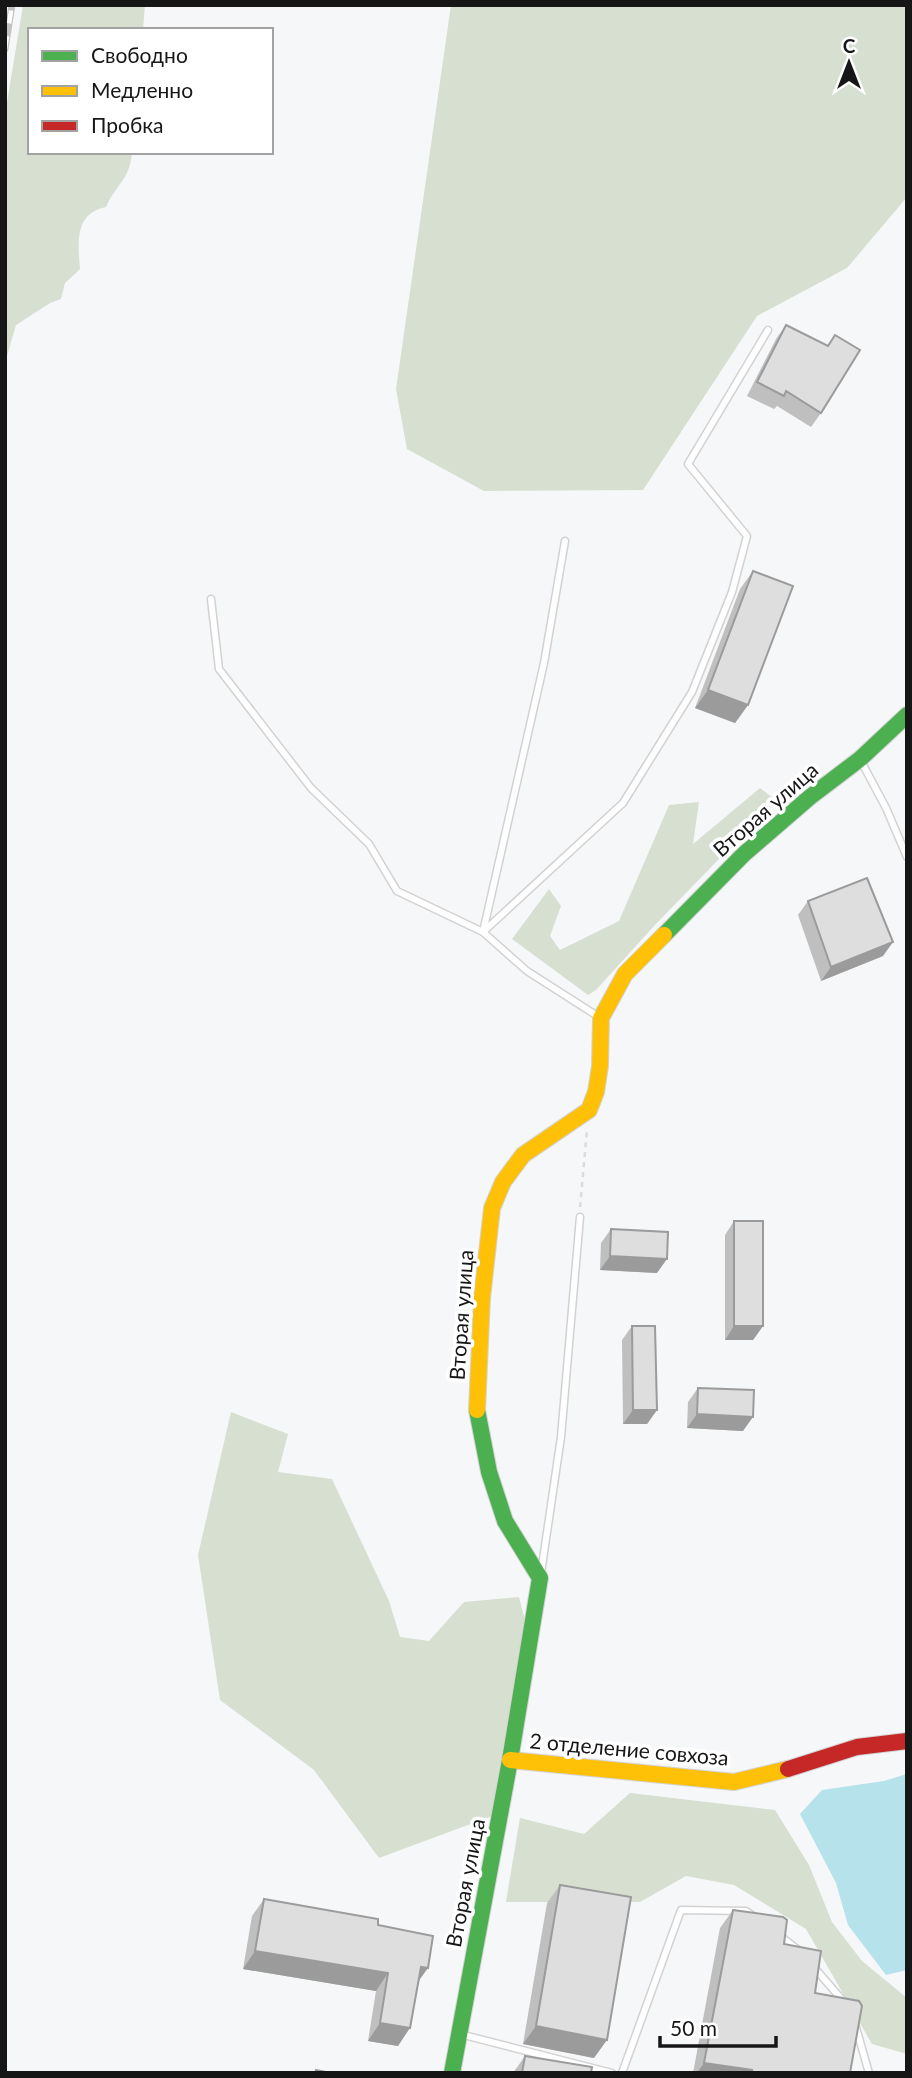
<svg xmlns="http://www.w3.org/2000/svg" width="912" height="2078" font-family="Lato,sans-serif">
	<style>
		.green { fill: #d7dfd1 }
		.water { fill: #b6e2eb }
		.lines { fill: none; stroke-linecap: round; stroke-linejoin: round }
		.lane-casing { stroke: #d2d2d3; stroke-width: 9 }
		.fast-casing { stroke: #d2d2d3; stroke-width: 18 }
		.slow-casing { stroke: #d2d2d3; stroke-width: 18 }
		.jam-casing { stroke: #d2d2d3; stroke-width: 18 }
		.path { stroke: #dbdbdc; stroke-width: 2.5; stroke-dasharray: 5 5; stroke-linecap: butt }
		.lane { stroke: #fefefe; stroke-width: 6 }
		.fast { stroke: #4caf50; stroke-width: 16 }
		.slow { stroke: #ffc107; stroke-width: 16 }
		.jam { stroke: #c62828; stroke-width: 16 }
		.rail-casing { stroke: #c3c3c4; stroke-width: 7 }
		.rail { stroke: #fff; stroke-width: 4.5; stroke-dasharray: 13; stroke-linecap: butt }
		.wall { fill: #bfbfbf }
		.shaded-wall { fill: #9b9b9b }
		.building { fill: #dedede; stroke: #9b9b9b; stroke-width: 2 }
		.labels { text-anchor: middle; stroke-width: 7; stroke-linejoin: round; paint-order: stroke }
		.street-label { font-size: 21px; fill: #161617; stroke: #fff }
	</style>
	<rect width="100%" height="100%" fill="#f6f7f8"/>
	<g class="green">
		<path d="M23,5H145L143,30H30V152H132C130,180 116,184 106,207C74,213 78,244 80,269L65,283L61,299L50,303L16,325L5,363V115Z"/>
		<polygon points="451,5 907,5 907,197 847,268 757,316 643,490 484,491 407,449 396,389"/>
		<polygon points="760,788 776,800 654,926 596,990 588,995 512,939 549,889 561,906 550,936 560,950 619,921 669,805 699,802 693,844"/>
		<polygon points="231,1412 288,1434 278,1472 332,1479 389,1601 400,1637 429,1641 464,1602 519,1597 526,1624 492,1816 379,1858 314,1770 220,1700 198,1555"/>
		<polygon points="630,1793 775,1810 809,1865 832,1922 862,1961 907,1998 907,2054 872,2044 806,1929 734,1885 686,1876 640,1902 506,1902 520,1818 584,1834"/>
	</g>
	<polygon class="water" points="907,1774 907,1970 886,1975 848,1925 836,1883 800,1814 822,1790 884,1781"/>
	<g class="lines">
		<defs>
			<g id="lane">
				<polyline points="565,541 544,663 483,932 623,803 692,692 732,592 747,536 688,464 768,330"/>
				<polyline points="211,599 219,669 311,788 369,844 397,891 483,932 527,971 599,1017"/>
				<polyline points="861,761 886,808 907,857"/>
				<polyline points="541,1573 561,1437 580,1217"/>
				<polyline points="779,1935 801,1952"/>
				<polyline points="812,1965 844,2002"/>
				<polyline points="855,2024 869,2073"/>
				<polyline points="460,2034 612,2073"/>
				<polyline points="622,2073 681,1910 746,1911 753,1916"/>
			</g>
			<g id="fast">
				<polyline points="664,935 744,854 810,797 860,759 907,715"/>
				<polyline points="452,2073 510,1760 540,1578 505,1521 489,1472 477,1410"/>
			</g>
			<g id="slow">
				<polyline points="477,1410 482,1298 492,1208 503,1182 523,1155 589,1110 596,1092 600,1066 601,1018 625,974 664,935"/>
				<polyline points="510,1760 734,1782 788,1769"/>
			</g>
			<polyline id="jam" points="788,1769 857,1747 907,1741"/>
		</defs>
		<use href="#lane" class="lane-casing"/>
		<use href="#fast" class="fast-casing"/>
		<use href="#slow" class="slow-casing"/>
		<use href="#jam" class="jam-casing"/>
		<polyline class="path" points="580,1207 587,1130"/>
		<use href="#lane" class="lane"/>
		<use href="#fast" class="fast"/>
		<use href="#slow" class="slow"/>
		<use href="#jam" class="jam"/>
		<defs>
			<polyline id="rail" points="5,49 12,5"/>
		</defs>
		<use href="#rail" class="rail-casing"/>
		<use href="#rail" class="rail"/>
	</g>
	<g class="wall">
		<polygon points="786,325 827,346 835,335 821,413 811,427 777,406 774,409 747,396 776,339"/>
		<polygon points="753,571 748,705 735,723 695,708 740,589"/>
		<polygon points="808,901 883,956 821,981 798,915"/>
		<polygon points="734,1221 763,1326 753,1340 725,1340 725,1235"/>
		<polygon points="611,1229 657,1273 600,1270 601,1243"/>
		<polygon points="632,1326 657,1410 647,1424 623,1424 622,1340"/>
		<polygon points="698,1388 743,1431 687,1428 688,1402"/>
		<polygon points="560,1885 594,2058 523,2044 547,1903"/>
		<polygon points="264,1899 378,1925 418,1982 398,2046 368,2041 376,1991 243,1969 252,1916"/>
		<polygon points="733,1910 784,1944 815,1993 850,2073 693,2073 720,1928"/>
		<polygon points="525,2056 591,2073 513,2073"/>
	</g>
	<g class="shaded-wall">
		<polygon points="708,690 748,705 735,723 695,708"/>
		<polygon points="893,942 883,956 821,981 831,967"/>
		<polygon points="610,1256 667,1259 657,1273 600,1270"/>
		<polygon points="734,1326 763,1326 753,1340 725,1340"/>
		<polygon points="633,1410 657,1410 647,1424 623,1424"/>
		<polygon points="697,1414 753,1417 743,1431 687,1428"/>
		<polygon points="255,1951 388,1973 376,1991 243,1969"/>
		<polygon points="421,1967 428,1968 415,1986"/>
		<polygon points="380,2023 410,2028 398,2046 368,2041"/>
		<polygon points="536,2026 607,2040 594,2058 523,2044"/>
		<polygon points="704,2063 752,2070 750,2073 697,2073"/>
	</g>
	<g class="building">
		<polygon points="786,325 828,346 835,335 860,350 821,413 786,391 784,396 757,382"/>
		<polygon points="753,571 793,586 748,705 708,690"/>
		<polygon points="867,878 893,942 831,967 808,901"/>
		<rect x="734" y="1221" width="29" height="105"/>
		<polygon points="611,1229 668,1232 667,1259 610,1256"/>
		<polygon points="632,1326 655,1326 657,1410 633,1410"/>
		<polygon points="698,1388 754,1390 753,1417 697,1414"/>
		<polygon points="560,1885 631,1897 607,2040 536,2026"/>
		<polygon points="264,1899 378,1919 378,1925 433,1936 428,1968 421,1967 410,2028 380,2023 388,1973 255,1951"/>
		<polygon points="733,1910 783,1917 787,1920 784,1944 821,1951 815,1993 859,2001 862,2006 850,2073 753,2073 752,2070 704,2063"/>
		<polygon points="525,2056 592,2067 591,2073 522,2073"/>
		<polygon points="316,2070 331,2073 315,2073"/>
	</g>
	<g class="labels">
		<g class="street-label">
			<text transform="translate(766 810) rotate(-41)" y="7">Вторая улица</text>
			<text transform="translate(462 1315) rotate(-86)" y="7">Вторая улица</text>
			<text transform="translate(629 1750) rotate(5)" y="7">2 отделение совхоза</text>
			<text transform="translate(466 1883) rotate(-79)" y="7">Вторая улица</text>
		</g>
	</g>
	<rect width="912" height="2078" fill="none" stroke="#161617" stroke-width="14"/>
	<rect x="28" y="28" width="245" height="126" fill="#ffffff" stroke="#a2a2a2" stroke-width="2"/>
	<rect x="42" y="51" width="35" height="10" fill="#4caf50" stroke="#a2a2a2" stroke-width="2"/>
	<text x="91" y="63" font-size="21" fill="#161617">Свободно</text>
	<rect x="42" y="86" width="35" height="10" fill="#ffc107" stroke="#a2a2a2" stroke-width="2"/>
	<text x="91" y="98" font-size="21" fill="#161617">Медленно</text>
	<rect x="42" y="121" width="35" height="10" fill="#c62828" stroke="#a2a2a2" stroke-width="2"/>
	<text x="91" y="133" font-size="21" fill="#161617">Пробка</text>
	<g transform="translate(849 63)" stroke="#ffffff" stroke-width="5" paint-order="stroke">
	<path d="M0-5L12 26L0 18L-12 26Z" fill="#161617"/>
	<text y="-10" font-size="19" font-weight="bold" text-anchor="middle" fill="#161617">С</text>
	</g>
	<path d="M660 2036v10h116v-10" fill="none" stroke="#161617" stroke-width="3.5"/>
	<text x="670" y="2036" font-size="21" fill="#161617" stroke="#ffffff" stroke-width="5" paint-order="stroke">50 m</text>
</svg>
